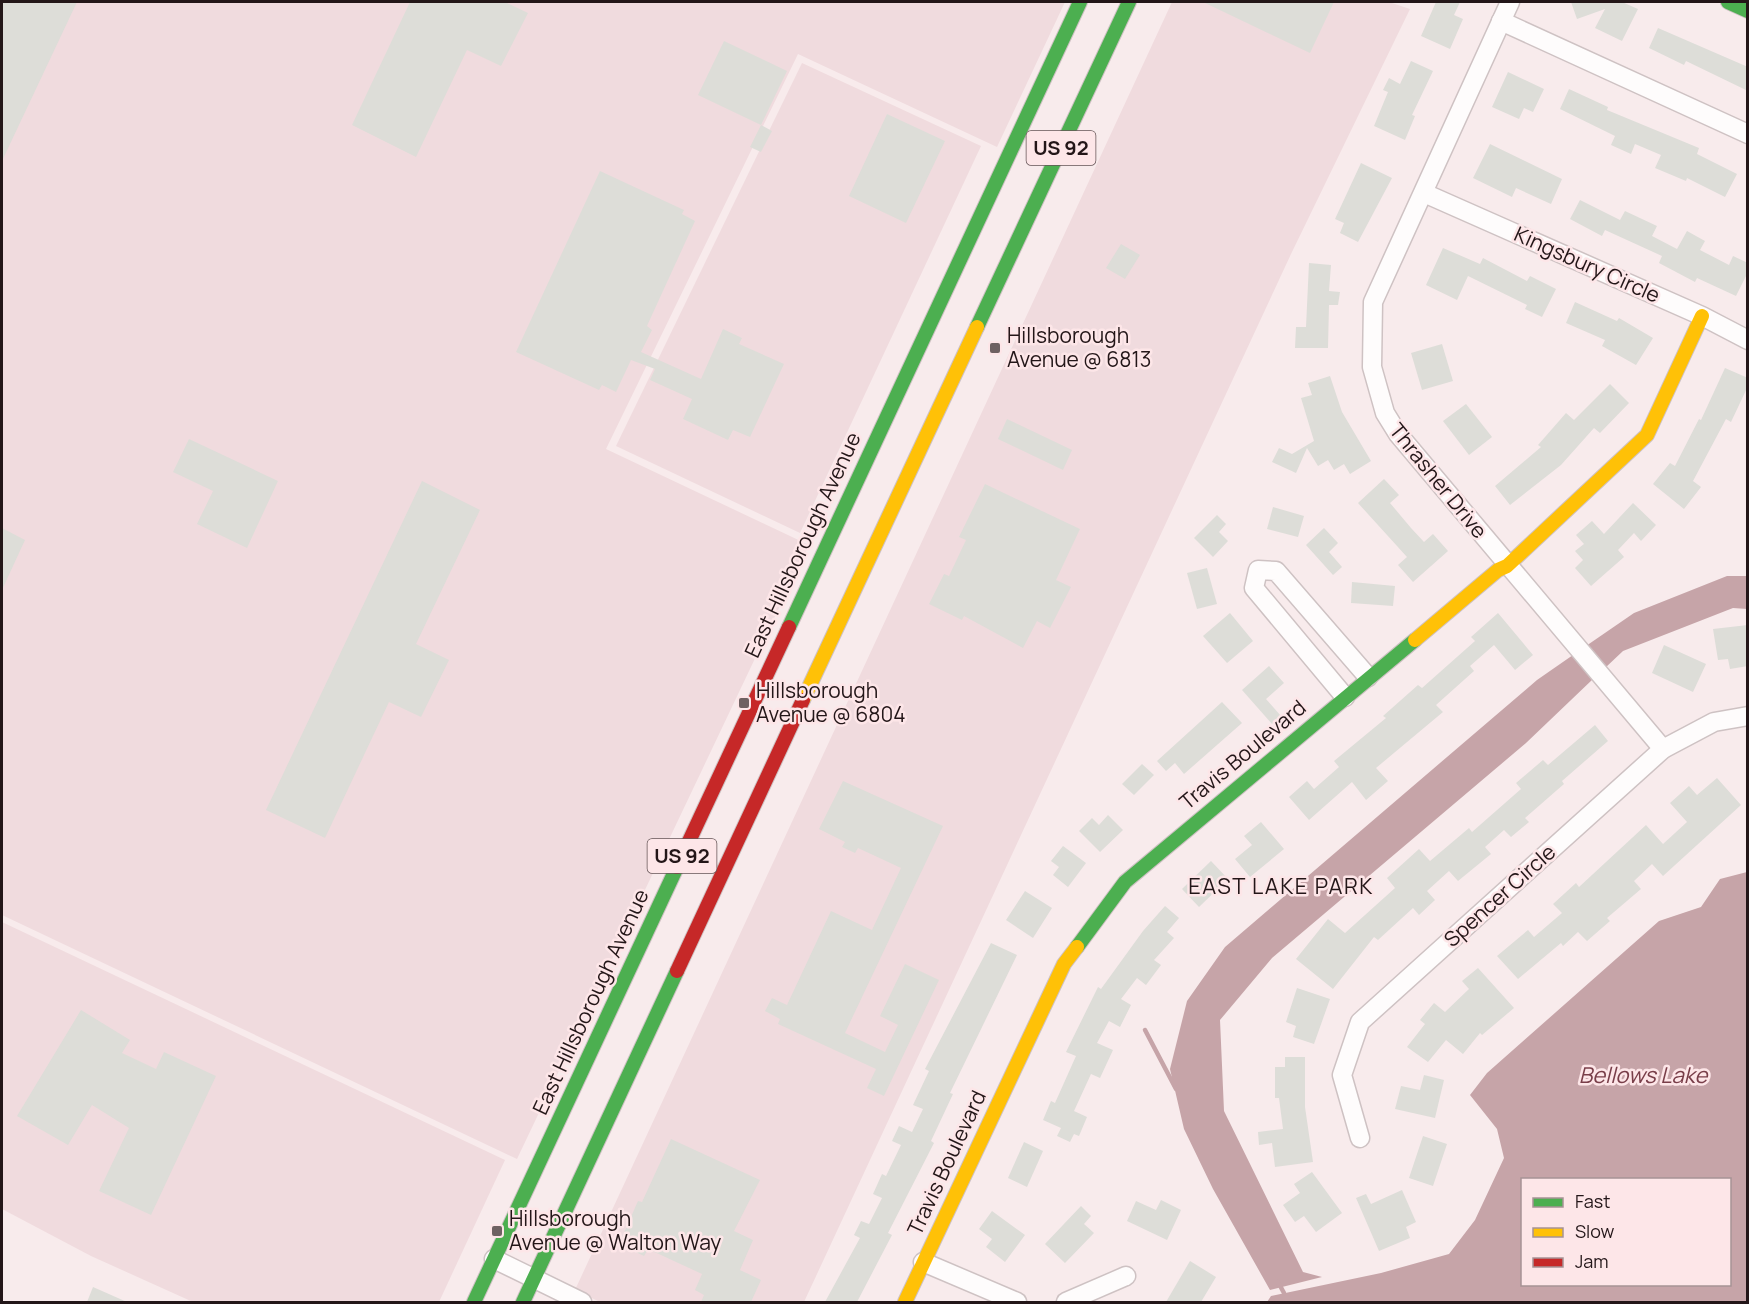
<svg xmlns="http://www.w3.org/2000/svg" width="1749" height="1304" font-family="Manrope,sans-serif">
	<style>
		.built { fill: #f0dbde }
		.water { fill: #c6a4a8; fill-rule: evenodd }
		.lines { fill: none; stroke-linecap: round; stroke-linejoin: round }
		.stream { stroke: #c6a4a8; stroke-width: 4.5 }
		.building { fill: #ddddd8 }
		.street-casing { stroke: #cec2c3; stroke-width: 21 }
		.fast-casing { stroke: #cec2c3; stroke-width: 16 }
		.slow-casing { stroke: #cec2c3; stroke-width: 16 }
		.jam-casing { stroke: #cec2c3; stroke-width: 16 }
		.street { stroke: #fefcfc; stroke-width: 18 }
		.fast { stroke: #4caf50; stroke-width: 14 }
		.slow { stroke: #ffc107; stroke-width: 14 }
		.jam { stroke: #c62828; stroke-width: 14 }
		.poi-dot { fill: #6e6162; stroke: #fde6e8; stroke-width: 2 }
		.labels { text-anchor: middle; stroke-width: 5; stroke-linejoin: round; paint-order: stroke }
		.shield { fill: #fde6e8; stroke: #645456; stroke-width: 1.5 }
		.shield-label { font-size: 20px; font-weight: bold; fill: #231618 }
		.street-label { font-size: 21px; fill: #231618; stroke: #fde6e8 }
		.poi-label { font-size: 21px; fill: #231618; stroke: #fde6e8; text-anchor: start }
		.neighbourhood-label { font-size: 22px; letter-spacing: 1.5px; fill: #231618; stroke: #fde6e8 }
		.water-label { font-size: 22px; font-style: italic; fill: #793e49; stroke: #fde6e8 }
	</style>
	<rect width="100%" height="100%" fill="#f8ebec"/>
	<g class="built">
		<polygon points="2,2 1065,2 997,147 798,54 606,449 809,545 517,1159 2,915"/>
		<polygon points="1172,2 1389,2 1410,9 1291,254 804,1302 600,1302 575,1290"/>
		<polygon points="802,63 981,146 800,533 616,446"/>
		<polygon points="2,922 505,1160 439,1302 193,1302 91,1256 2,1209"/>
	</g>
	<g class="water">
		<polygon points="1727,576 1747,576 1747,609 1733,608 1623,651 1605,668 1586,646 1634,613"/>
		<polygon points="1573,655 1593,679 1526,743 1272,958 1220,1020 1224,1111 1303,1272 1322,1277 1270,1290 1213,1189 1184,1129 1170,1069 1187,1001 1225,947 1537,680"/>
		<path d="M1747,872V1302H1267L1271,1296L1381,1273L1449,1254L1475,1220L1504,1158L1497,1129L1470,1095L1487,1073L1659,921L1701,907L1720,879ZM1522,1180H1730V1284H1522Z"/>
	</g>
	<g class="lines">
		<g class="stream">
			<polyline points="1145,1030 1176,1089"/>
			<polyline points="1278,1282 1284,1293"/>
		</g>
	</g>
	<g class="building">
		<polygon points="2,2 77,2 2,161"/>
		<polygon points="410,2 505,2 528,13 501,66 467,50 416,157 352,125"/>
		<polygon points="1203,2 1334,2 1310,53"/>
		<polygon points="1436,2 1460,2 1454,15 1463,19 1450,49 1421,36"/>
		<polygon points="1571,2 1622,2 1638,9 1622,41 1595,28 1605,9 1577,19"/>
		<polygon points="1658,28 1748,67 1748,91 1686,61 1684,65 1649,48"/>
		<polygon points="724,41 787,71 761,125 698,95"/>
		<polygon points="1411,61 1433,71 1412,115 1415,116 1405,140 1374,126 1388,92 1383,90 1389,78 1400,84"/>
		<polygon points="1508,72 1544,89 1533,112 1524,108 1519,119 1492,107"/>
		<polygon points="1569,89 1608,107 1607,110 1699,148 1697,154 1737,174 1725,197 1687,178 1686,181 1655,168 1661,155 1635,144 1631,154 1611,145 1615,136 1560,109"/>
		<polygon points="887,114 945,141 906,223 849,196"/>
		<polygon points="761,125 772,131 761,152 750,147"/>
		<polygon points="1490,144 1562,179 1551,204 1516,188 1512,197 1473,178"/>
		<polygon points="1361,163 1392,178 1358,242 1340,233 1344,223 1335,219"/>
		<polygon points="600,171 684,210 682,214 695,221 647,326 652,330 641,352 701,379 723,329 742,338 739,344 784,364 750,437 733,430 728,440 683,419 692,399 650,380 655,369 631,360 616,392 602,385 599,390 516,352"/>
		<polygon points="1580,200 1620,220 1625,211 1657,226 1652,236 1677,249 1687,231 1705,241 1700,250 1729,265 1733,256 1748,263 1748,272 1736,296 1697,278 1695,282 1659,263 1662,256 1605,230 1602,236 1570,219"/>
		<polygon points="1121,244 1140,255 1125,279 1106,268"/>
		<polygon points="1443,248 1480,264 1483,258 1527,281 1530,276 1556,289 1542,317 1525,309 1527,305 1468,276 1457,300 1426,285"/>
		<polygon points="1309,263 1331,265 1329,291 1340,292 1338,305 1329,305 1328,348 1295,348 1296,327 1306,327"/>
		<polygon points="1575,302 1617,321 1619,318 1653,338 1636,365 1602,346 1605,340 1566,323"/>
		<polygon points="1442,344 1453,381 1422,390 1411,353"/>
		<polygon points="1725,368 1748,378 1748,386 1731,422 1726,419 1693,481 1701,487 1684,509 1653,484 1670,463 1675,466 1699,419 1701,420"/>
		<polygon points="1330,376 1342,412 1371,461 1350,474 1344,464 1334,470 1328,460 1318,466 1307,448 1296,473 1272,462 1279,448 1292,454 1314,441 1301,398 1312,395 1308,383"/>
		<polygon points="1610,384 1629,403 1600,433 1594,428 1561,465 1510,505 1495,486 1541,447 1538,445 1566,413 1574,420"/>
		<polygon points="1466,404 1492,437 1469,455 1443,421"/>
		<polygon points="1007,419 1072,450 1063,470 998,439"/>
		<polygon points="189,439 278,481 247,548 197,524 213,491 173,472"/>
		<polygon points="1384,479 1399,495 1390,503 1411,528 1424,542 1433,534 1448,551 1413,582 1398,565 1407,557 1358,503"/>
		<polygon points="422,481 480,510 416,644 449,660 421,717 389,702 325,838 266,810"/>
		<polygon points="985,484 1080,529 1056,580 1071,587 1050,628 1037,621 1023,648 964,616 962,620 929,604 944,574 949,576 966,540 959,537"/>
		<polygon points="1633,503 1656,525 1641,541 1634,533 1618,550 1624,557 1591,586 1575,568 1583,560 1575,551 1584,544 1576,535 1592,521 1604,534"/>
		<polygon points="1273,507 1304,516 1298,537 1267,529"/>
		<polygon points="1217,515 1226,524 1219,532 1228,541 1213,557 1194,538"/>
		<polygon points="2,528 25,540 2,590"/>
		<polygon points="1324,528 1338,543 1329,552 1342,567 1333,575 1306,545"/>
		<polygon points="1207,568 1217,604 1197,609 1187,573"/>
		<polygon points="1352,582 1395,586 1393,606 1351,603"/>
		<polygon points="1230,613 1253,641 1227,663 1203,636"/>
		<polygon points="1498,613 1533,655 1515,670 1494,645 1470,666 1474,671 1436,705 1443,712 1376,768 1388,781 1366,800 1352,782 1309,820 1289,797 1307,781 1314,789 1339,767 1334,761 1386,718 1383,716 1418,685 1422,688 1475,641 1471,637"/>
		<polygon points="1748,625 1748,666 1730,669 1728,659 1718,660 1713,629"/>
		<polygon points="1664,645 1706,664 1693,692 1652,673"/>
		<polygon points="1269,666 1284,683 1266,699 1281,716 1272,724 1242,690"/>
		<polygon points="1222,702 1242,723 1184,774 1175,763 1166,771 1157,761"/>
		<polygon points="1595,725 1608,741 1562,781 1564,784 1525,818 1529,822 1511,837 1504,830 1485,847 1491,854 1458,881 1449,871 1427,891 1435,900 1419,915 1413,908 1378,940 1374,937 1333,989 1296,959 1328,919 1345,933 1395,888 1387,878 1419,849 1430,861 1469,828 1472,832 1521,789 1516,783 1543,760 1548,765"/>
		<polygon points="1142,764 1154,775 1134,795 1122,784"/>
		<polygon points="1717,778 1741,805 1663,876 1652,864 1634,881 1641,889 1607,918 1610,921 1587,941 1578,932 1563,946 1561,943 1518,979 1497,956 1528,930 1534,937 1562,913 1553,904 1576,883 1579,887 1646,825 1663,844 1687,822 1670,803 1689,786 1697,795"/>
		<polygon points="843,781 943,826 845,1033 885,1052 898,1025 880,1016 905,964 939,980 884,1096 867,1088 876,1069 778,1024 780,1019 765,1011 772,998 787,1005 831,911 872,930 901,868 858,848 855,853 842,847 845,842 819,829"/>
		<polygon points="1108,815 1123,830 1100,852 1079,831 1092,818 1099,825"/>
		<polygon points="1261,822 1284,849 1250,877 1235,859 1252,845 1244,836"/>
		<polygon points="1063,846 1086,863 1068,887 1053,875 1059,867 1051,861"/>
		<polygon points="1211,861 1228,879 1199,907 1182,889"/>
		<polygon points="1025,891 1052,908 1033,938 1006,920"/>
		<polygon points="1165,906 1179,918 1167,932 1174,938 1154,960 1161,965 1146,985 1137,978 1121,999 1131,1005 1120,1027 1109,1021 1097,1043 1113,1050 1100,1078 1091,1074 1074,1111 1087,1117 1079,1136 1074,1134 1070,1142 1057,1136 1061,1128 1043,1120 1051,1101 1055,1103 1076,1056 1066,1052 1098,987 1101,989 1143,931"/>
		<polygon points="991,943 1017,955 950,1093 953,1094 931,1141 934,1143 888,1233 892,1235 857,1302 825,1302 860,1238 854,1235 861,1221 869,1224 882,1198 873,1194 882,1174 886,1176 901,1145 892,1141 899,1126 912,1132 923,1109 913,1105 929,1071 925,1069"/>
		<polygon points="1478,968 1514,1008 1482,1035 1480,1033 1463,1054 1446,1040 1428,1062 1407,1047 1425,1024 1420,1020 1434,1003 1445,1012 1469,989 1462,981"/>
		<polygon points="1297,988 1330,999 1314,1044 1293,1037 1296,1026 1286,1022"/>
		<polygon points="81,1010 130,1040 122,1053 156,1069 164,1052 216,1076 151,1215 99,1191 129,1128 92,1105 68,1145 17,1116"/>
		<polygon points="1285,1057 1305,1057 1305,1107 1313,1162 1275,1167 1272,1143 1259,1145 1258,1132 1283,1129 1279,1098 1275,1098 1275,1067 1285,1067"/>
		<polygon points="1424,1075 1444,1080 1435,1118 1395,1109 1401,1086 1420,1090"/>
		<polygon points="1423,1136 1447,1144 1433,1186 1409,1178"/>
		<polygon points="671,1139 760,1180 734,1231 753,1240 740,1270 761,1280 751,1302 701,1302 704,1295 695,1290 702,1274 648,1249 644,1256 619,1244 638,1201 642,1202"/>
		<polygon points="1024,1142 1043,1151 1027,1187 1008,1178"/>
		<polygon points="1312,1172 1342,1213 1316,1232 1304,1216 1295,1222 1283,1205 1300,1193 1294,1184"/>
		<polygon points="1402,1190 1416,1222 1406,1227 1410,1238 1379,1251 1356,1198 1366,1194 1371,1204"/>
		<polygon points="1161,1200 1181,1210 1167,1240 1127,1221 1136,1201 1156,1210"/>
		<polygon points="1081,1206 1091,1216 1084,1224 1094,1233 1065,1263 1045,1244"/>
		<polygon points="992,1211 1025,1235 1005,1262 986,1247 992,1239 979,1229"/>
		<polygon points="1190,1261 1216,1277 1201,1302 1166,1302"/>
		<polygon points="93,1287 127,1302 87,1302"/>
	</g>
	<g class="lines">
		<defs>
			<g id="street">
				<polyline points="1510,2 1373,302 1372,367 1385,413 1398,434 1663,749"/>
				<polyline points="1501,21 1748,134"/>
				<polyline points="1424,193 1702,316 1748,340"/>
				<polyline points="1345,697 1254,588 1258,570 1276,571 1368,677"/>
				<polyline points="1360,1138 1342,1075 1360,1022 1663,749 1714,722 1748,716"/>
				<polyline points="494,1259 582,1302"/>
				<polyline points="923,1262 1017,1302"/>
				<polyline points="1066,1302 1126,1276"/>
			</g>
			<g id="fast">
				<polyline points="1728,2 1748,11"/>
				<polyline points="977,327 1129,2"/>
				<polyline points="789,627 1080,2"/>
				<polyline points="1077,947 1125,882 1415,640"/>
				<polyline points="474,1302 677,867"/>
				<polyline points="523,1302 677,971"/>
			</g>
			<g id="slow">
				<polyline points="1415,640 1498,570 1507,566 1647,435 1702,316"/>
				<polyline points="803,700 977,327"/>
				<polyline points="905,1302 1064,964 1077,947"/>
			</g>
			<g id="jam">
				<polyline points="677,867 789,627"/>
				<polyline points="677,971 803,700"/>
			</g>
		</defs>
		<use href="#street" class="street-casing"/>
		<use href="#fast" class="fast-casing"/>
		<use href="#slow" class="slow-casing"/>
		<use href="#jam" class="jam-casing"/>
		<use href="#street" class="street"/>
		<use href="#fast" class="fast"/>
		<use href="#slow" class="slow"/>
		<use href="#jam" class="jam"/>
	</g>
	<g class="poi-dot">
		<rect x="989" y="342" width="12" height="12" rx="3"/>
		<rect x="738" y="697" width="12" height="12" rx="3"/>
		<rect x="491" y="1225" width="12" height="12" rx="3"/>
	</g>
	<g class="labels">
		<g class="shield">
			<rect x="1026.5" y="131" width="69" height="34" rx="4.5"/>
			<rect x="647.5" y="839" width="69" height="34" rx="4.5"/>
		</g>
		<g class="shield-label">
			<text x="1061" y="155">US 92</text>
			<text x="682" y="863">US 92</text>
		</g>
		<g class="street-label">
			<text transform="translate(1587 265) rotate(24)" y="7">Kingsbury Circle</text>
			<text transform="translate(1438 481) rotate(51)" y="7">Thrasher Drive</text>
			<text transform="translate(803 545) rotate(-65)" y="7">East Hillsborough Avenue</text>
			<text transform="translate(1243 755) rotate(-40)" y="7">Travis Boulevard</text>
			<text transform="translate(1500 896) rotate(-42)" y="7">Spencer Circle</text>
			<text transform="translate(591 1002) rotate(-65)" y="7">East Hillsborough Avenue</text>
			<text transform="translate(947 1163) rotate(-65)" y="7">Travis Boulevard</text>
		</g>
		<g class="poi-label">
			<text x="1007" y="343">Hillsborough<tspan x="1007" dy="24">Avenue @ 6813</tspan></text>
			<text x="756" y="698">Hillsborough<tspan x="756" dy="24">Avenue @ 6804</tspan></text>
			<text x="509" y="1226">Hillsborough<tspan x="509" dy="24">Avenue @ Walton Way</tspan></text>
		</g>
		<g class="neighbourhood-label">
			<text x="1281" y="894">EAST LAKE PARK</text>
		</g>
		<g class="water-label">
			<text x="1643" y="1083">Bellows Lake</text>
		</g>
	</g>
	<rect width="1749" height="1304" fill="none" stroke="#231618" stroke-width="6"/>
	<rect x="1521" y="1178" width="210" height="108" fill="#fde6e8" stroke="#a69395" stroke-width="1.5"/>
	<rect x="1533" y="1198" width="30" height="9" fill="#4caf50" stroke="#a69395" stroke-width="1.5"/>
	<text x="1575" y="1208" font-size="18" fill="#231618">Fast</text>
	<rect x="1533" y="1228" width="30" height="9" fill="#ffc107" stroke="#a69395" stroke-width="1.5"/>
	<text x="1575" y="1238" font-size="18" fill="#231618">Slow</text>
	<rect x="1533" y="1258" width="30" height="9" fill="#c62828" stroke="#a69395" stroke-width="1.5"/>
	<text x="1575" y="1268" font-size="18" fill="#231618">Jam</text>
</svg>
